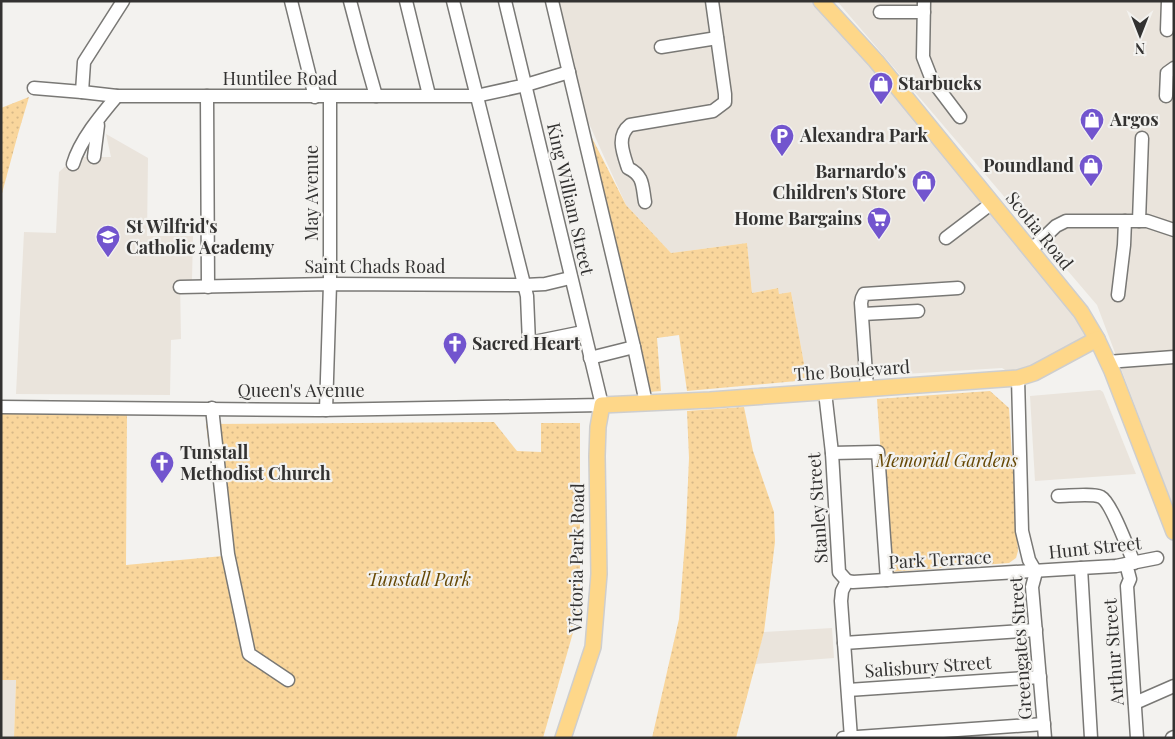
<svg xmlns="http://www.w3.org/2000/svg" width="1175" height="739" font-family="'Playfair Display',serif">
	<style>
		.built { fill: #eae4dc }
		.park { fill: url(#park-dots) }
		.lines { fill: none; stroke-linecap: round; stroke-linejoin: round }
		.minor-casing { stroke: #797875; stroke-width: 15 }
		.major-casing { stroke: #cecece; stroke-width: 18 }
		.minor { stroke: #fff; stroke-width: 12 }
		.major { stroke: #fed789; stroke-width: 15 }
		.labels { text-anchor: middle; stroke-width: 4.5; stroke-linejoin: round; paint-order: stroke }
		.street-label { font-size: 18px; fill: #333231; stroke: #f3f2ef }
		.poi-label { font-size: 18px; font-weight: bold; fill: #333231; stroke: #f3f2ef; text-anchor: start }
		.park-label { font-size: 18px; font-style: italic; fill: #674906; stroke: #f3f2ef }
	</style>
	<defs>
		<pattern id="park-dots" width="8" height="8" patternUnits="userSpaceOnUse" patternTransform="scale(1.25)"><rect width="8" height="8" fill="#f9d69c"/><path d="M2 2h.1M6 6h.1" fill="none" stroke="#d6b887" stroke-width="1.8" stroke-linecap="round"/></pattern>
	</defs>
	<rect width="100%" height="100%" fill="#f3f2ef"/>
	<g class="built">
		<polygon points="549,1 821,1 1097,339 1018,378 1002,368 807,380 791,292 779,294 777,288 752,293 747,243 671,253 626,205 566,73"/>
		<polygon points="837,1 1174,1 1174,509 1097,305"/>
		<polygon points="106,134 148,158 147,236 193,236 192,280 180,280 181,339 171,340 170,395 16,394 24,232 56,233 59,172 69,163 76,165 82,157 111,157"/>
		<polygon points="1100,390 1103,392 1136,474 1035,481 1030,396"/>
		<polygon points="832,628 834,658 755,664 764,632"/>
		<polygon points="16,679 14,738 1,738 1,680"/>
	</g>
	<g class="park">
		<polygon points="29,97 18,134 1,197 1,108"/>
		<polygon points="586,126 626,205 671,253 747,243 752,293 778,288 779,294 791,292 807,380 687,391 679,335 657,338 661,391 648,392"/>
		<polygon points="990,391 1009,408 1018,551 1016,558 1009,563 889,572 877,399"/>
		<polygon points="1,407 127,411 126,565 223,556 206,424 494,422 517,451 541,452 541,423 580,423 580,608 543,738 14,738 16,680 1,680"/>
		<polygon points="744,407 753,451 774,512 775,542 764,632 736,738 652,738 679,619 686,528 689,458 687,411"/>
	</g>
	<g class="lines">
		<defs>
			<g id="minor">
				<polyline points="291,1 315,97"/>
				<polyline points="350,1 363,50 376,96"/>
				<polyline points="406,1 429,95"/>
				<polyline points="453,1 527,296 529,343 583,332"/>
				<polyline points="552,1 634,347 646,403"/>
				<polyline points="924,1 923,57 932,80 960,117"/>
				<polyline points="880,12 924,12"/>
				<polyline points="1167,30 1168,1"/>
				<polyline points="661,47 717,38"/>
				<polyline points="34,88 82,92 117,96 476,96 526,85 569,72"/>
				<polyline points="82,92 84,62 123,1"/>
				<polyline points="207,96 208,287"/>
				<polyline points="1166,96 1167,73 1174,68"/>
				<polyline points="94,157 98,125"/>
				<path d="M73,164C80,140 101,115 117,96"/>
				<path d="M645,202C642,185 644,176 628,168C623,153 616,136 630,125L713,111L725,102V94L712,1"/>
				<polyline points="1139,221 1142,138"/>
				<polyline points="946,238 992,203"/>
				<polyline points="1031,250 1056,226 1066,221 1147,221 1174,230"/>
				<polyline points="180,287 330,284 525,285 545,284 570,278"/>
				<polyline points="1118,295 1124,245 1125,221"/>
				<polyline points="863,314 918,311"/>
				<polyline points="590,358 634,347"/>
				<polyline points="1107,362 1174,357"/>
				<polyline points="1018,378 1022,531 1029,560 1036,572 1032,587 1045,738"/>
				<polyline points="867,388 861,303 862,298 864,294 958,288"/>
				<polyline points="825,392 832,453 839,572 847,581"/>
				<polyline points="1,407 319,410 602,405 505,1"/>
				<polyline points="212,408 228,554 249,654 288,680"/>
				<polyline points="326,410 330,284 330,97"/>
				<polyline points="832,453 878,452 887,580"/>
				<path d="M1058,496C1069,496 1092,493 1101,497C1111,502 1129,551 1134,563"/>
				<polyline points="1126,564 1130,579 1127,586 1137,738"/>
				<polyline points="1081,568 1091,738"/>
				<polyline points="847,581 853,582 1081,568 1116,566 1157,558"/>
				<polyline points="847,581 842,591 841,601 851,738"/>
				<polyline points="844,643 1036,630"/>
				<polyline points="848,690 1040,677"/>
				<polyline points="1135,703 1174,686"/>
				<polyline points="843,738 1044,724"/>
				<polyline points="1172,738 1174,737"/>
			</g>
			<g id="major">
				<polyline points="821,1 876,61 1081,312 1097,339 1112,371 1174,532"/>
				<polyline points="563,738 593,647 599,574 597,456 598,427 602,405 710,400 1018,378 1034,373 1097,339"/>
			</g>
		</defs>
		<use href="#minor" class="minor-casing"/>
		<use href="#major" class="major-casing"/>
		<use href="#minor" class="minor"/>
		<use href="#major" class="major"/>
	</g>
	<defs>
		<symbol id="shop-pin" viewBox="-11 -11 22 30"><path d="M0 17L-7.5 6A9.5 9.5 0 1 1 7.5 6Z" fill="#7255ce" stroke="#f3f2ef"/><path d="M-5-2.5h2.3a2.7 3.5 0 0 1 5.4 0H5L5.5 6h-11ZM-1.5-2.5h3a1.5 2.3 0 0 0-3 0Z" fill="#fff"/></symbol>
		<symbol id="parking-pin" viewBox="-11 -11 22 30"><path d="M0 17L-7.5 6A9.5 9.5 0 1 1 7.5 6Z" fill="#7255ce" stroke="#f3f2ef"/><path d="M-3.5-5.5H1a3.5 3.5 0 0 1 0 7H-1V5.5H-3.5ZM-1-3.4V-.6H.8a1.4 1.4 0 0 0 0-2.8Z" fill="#fff"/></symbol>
		<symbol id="supermarket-pin" viewBox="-11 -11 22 30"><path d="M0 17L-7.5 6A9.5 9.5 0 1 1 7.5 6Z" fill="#7255ce" stroke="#f3f2ef"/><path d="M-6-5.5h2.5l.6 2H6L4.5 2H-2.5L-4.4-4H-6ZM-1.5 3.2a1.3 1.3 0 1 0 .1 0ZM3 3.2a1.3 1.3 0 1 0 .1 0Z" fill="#fff"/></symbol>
		<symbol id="school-pin" viewBox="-11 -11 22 30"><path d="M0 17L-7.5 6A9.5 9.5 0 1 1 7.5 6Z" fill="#7255ce" stroke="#f3f2ef"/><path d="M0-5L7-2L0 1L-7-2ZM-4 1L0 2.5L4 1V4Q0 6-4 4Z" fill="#fff"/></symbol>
		<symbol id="church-pin" viewBox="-11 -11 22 30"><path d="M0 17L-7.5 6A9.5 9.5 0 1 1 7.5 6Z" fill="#7255ce" stroke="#f3f2ef"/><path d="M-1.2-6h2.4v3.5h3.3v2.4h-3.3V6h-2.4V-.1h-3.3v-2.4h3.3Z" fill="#fff"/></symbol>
	</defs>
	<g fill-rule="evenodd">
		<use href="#shop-pin" x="867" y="70" width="28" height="38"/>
		<use href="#shop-pin" x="1078" y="106" width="28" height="38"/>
		<use href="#parking-pin" x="768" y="122" width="28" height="38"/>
		<use href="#shop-pin" x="1077" y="152" width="28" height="38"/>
		<use href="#shop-pin" x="910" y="168" width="28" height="38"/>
		<use href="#supermarket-pin" x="865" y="205" width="28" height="38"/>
		<use href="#school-pin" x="94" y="223" width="28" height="38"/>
		<use href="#church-pin" x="441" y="330" width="28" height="38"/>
		<use href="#church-pin" x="148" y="449" width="28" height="38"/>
	</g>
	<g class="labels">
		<g class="street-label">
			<text x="280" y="85">Huntilee Road</text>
			<text transform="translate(312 193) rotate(-90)" y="6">May Avenue</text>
			<text transform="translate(570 199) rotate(77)" y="6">King William Street</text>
			<text transform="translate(1039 231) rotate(51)" y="6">Scotia Road</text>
			<text x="375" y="273">Saint Chads Road</text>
			<text transform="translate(852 371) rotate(-4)" y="6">The Boulevard</text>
			<text x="301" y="397">Queen's Avenue</text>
			<text transform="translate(818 508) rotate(-94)" y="6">Stanley Street</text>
			<text transform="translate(1095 548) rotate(-6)" y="6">Hunt Street</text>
			<text transform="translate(577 558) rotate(-89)" y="6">Victoria Park Road</text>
			<text transform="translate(940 560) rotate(-3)" y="6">Park Terrace</text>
			<text transform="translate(1021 648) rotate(-94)" y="6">Greengates Street</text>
			<text transform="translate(1114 652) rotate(-94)" y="6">Arthur Street</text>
			<text transform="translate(928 667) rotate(-4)" y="6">Salisbury Street</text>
		</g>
		<g class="poi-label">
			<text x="898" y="90">Starbucks</text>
			<text x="1110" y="126">Argos</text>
			<text x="800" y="142">Alexandra Park</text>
			<text x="1074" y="172" text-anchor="end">Poundland</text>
			<text x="906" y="178" text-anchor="end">Barnardo's<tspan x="906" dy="21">Children's Store</tspan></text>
			<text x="862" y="225" text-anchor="end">Home Bargains</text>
			<text x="126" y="233">St Wilfrid's<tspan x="126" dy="21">Catholic Academy</tspan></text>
			<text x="472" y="350">Sacred Heart</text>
			<text x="180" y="459">Tunstall<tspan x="180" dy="21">Methodist Church</tspan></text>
		</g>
		<g class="park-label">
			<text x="947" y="467">Memorial Gardens</text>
			<text x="419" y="586">Tunstall Park</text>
		</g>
	</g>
	<rect width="1175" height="739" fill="none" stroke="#333231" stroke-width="5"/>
	<g transform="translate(1140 35) rotate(180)" stroke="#f3f2ef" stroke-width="4" paint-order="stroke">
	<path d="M0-4L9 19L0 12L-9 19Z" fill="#333231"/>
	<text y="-8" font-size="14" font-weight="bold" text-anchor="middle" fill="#333231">N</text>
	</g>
</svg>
